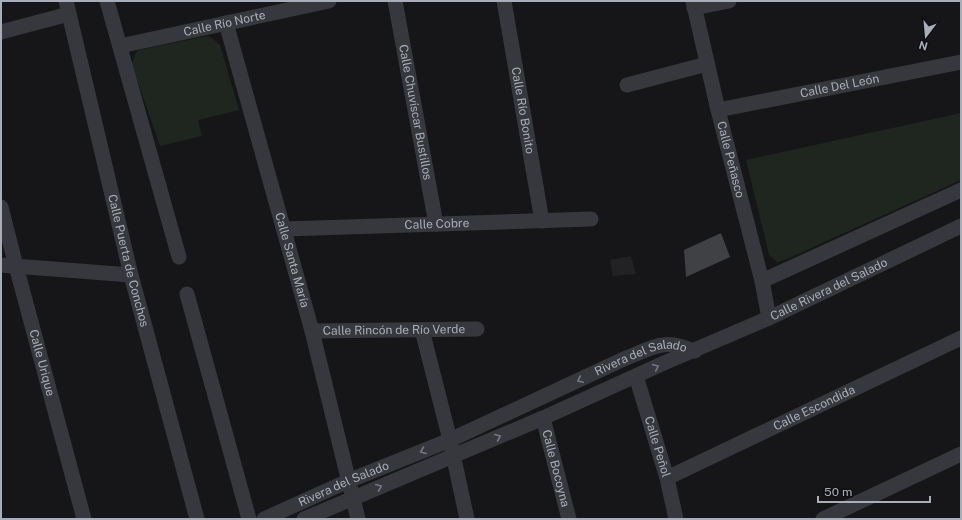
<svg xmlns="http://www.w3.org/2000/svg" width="962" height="520" font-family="'Public Sans',sans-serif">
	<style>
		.built { fill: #222225 }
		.green { fill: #1e261f }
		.building { fill: #404145 }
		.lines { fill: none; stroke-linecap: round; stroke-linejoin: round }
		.minor { stroke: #37383d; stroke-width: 15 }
		.oneway { stroke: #757881 }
		.labels { text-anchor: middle; stroke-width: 3; stroke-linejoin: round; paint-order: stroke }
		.street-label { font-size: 12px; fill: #a8adb8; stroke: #111113 }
	</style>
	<rect width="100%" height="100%" fill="#161618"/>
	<polygon class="built" points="631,256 636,274 613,276 610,260"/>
	<g class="green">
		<polygon points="207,36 212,38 220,45 239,110 198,120 202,136 160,146 132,65 135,54 139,50"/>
		<polygon points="961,113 961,180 787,259 777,262 769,255 746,160"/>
	</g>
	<polygon class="building" points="721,233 730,257 686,277 684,250"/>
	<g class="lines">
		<g class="minor">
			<path id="s1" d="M66,1L131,275L197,519"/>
			<polyline points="107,1 179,257"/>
			<path id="s2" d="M395,1L436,224"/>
			<path id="s3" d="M504,1L542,221"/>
			<path id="s4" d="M693,1L718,110L762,281L769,318"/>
			<polyline points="694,8 729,1"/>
			<path id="s5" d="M226,23L312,331L358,519"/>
			<polyline points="1,32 69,14"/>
			<path id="s6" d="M120,46L329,1"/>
			<polyline points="627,85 707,64"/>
			<path id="s7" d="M718,110L961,62"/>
			<path id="s8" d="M1,207L16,266L84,519"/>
			<path id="s9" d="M284,229L591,219"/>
			<polyline points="1,265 131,275"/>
			<polyline points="762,281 961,190"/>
			<polyline points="187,294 249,519"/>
			<polyline points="422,330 450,440 467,519"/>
			<path id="s10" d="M312,331L477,329"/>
			<path id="s11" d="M636,376L667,478L676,519"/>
			<path id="s12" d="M543,418L569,519"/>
			<path id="s13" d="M667,478L961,338"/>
			<path id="s14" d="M264,519L348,481L450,440L626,358C637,354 652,346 663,345C673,343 685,348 695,351"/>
			<path id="s15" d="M304,519L543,418L664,363L769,318L961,226"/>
			<polyline points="823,519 961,454"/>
		</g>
	</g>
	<defs><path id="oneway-chevron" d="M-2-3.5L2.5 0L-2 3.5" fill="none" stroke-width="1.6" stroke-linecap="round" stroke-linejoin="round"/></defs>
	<g class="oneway">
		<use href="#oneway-chevron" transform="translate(656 367) rotate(-25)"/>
		<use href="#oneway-chevron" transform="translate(580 380) rotate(155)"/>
		<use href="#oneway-chevron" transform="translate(498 437) rotate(-23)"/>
		<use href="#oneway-chevron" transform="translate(423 451) rotate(158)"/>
		<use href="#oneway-chevron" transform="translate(379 487) rotate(-23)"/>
	</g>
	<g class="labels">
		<g class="street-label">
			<text dy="4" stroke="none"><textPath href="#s6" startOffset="107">Calle Río Norte</textPath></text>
			<text dy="4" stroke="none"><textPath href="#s7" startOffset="124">Calle Del León</textPath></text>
			<text dy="4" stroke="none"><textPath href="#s3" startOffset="111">Calle Río Bonito</textPath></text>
			<text dy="4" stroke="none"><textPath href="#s2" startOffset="113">Calle Chuvíscar Bustillos</textPath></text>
			<text dy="4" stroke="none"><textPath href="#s4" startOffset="163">Calle Peñasco</textPath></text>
			<text dy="4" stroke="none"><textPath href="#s9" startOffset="153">Calle Cobre</textPath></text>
			<text dy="4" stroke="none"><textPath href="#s5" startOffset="246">Calle Santa María</textPath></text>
			<text dy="4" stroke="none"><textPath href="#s1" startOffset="267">Calle Puerta de Conchos</textPath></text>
			<text dy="4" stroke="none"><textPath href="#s15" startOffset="573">Calle Rivera del Salado</textPath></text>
			<text dy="4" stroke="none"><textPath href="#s10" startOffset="82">Calle Rincón de Río Verde</textPath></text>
			<text dy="4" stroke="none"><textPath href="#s14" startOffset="411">Rivera del Salado</textPath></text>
			<text dy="4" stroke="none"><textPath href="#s8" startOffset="161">Calle Urique</textPath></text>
			<text dy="4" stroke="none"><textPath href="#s13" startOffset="163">Calle Escondida</textPath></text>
			<text dy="4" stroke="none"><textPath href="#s11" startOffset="74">Calle Peñol</textPath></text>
			<text dy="4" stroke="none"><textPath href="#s12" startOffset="52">Calle Bocoyna</textPath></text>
			<text dy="4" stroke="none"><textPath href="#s14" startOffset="87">Rivera del Salado</textPath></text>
		</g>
	</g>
	<rect width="962" height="520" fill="none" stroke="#a8adb8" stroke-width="4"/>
	<g transform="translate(926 36) rotate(196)" stroke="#111113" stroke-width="3" paint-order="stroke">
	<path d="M0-3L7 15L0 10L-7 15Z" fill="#a8adb8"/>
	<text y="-6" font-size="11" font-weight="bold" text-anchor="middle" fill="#a8adb8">N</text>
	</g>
	<path d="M818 496v6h112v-6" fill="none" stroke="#a8adb8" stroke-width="2"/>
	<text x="824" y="496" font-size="12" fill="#a8adb8" stroke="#111113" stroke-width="3" paint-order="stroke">50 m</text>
</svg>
